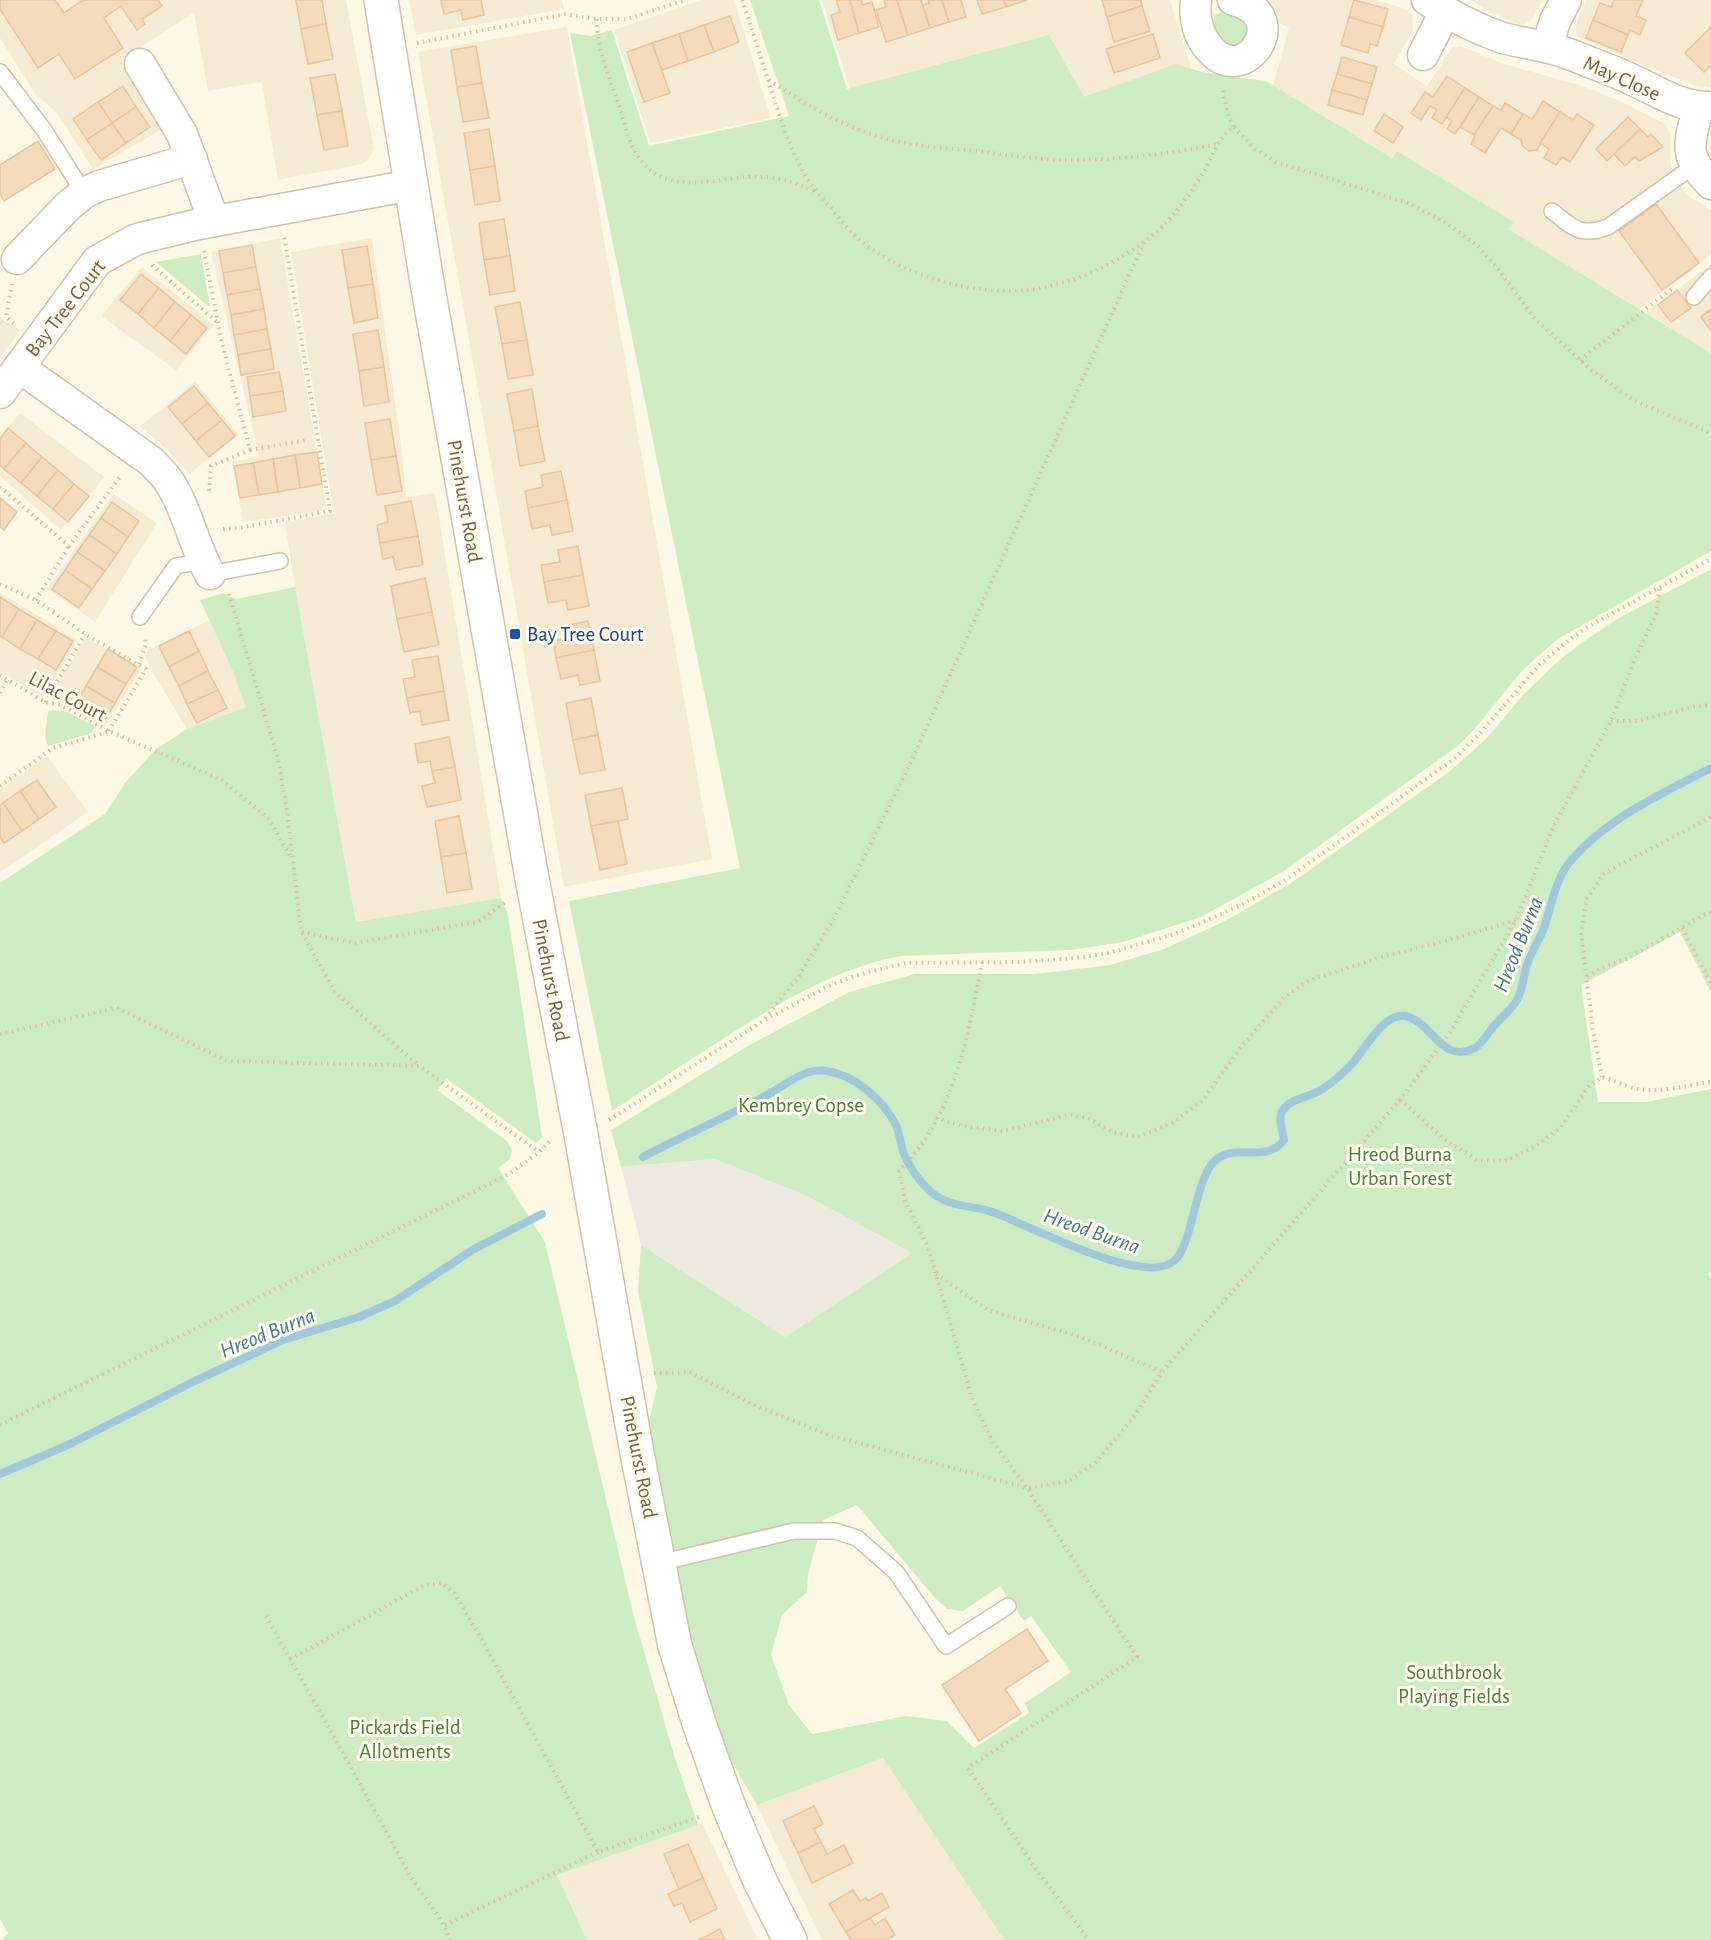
<svg xmlns="http://www.w3.org/2000/svg" width="1711" height="1940" font-family="'Alegreya Sans',sans-serif">
	<style>
		.residential { fill: #f5ebd4 }
		.industrial { fill: #ede8e0 }
		.green { fill: #ceecc3; fill-rule: evenodd }
		.lines { fill: none; stroke-linecap: round; stroke-linejoin: round }
		.stream { stroke: #9fc8da; stroke-width: 8 }
		.building { fill: #f4dbbc; stroke: #e7c49c; stroke-width: 1.5 }
		.lane-casing { stroke: #cfc1ab; stroke-width: 18 }
		.street-casing { stroke: #cfc1ab; stroke-width: 33 }
		.secondary-casing { stroke: #d3c2a8; stroke-width: 36 }
		.path { stroke: #d9be9f; stroke-width: 4; stroke-dasharray: 1.5 4.5; stroke-linecap: butt }
		.lane { stroke: #fff; stroke-width: 15 }
		.street { stroke: #fff; stroke-width: 30 }
		.secondary { stroke: #fff; stroke-width: 33 }
		.transit-dot { fill: #1a4fb4; stroke: #fffbed; stroke-width: 2 }
		.labels { text-anchor: middle; stroke-width: 6; stroke-linejoin: round; paint-order: stroke }
		.street-label { font-size: 21px; fill: #786149; stroke: #fffbed }
		.transit-label { font-size: 21px; fill: #164399; stroke: #fffbed; text-anchor: start }
		.park-label { font-size: 21px; fill: #4a7e41; stroke: #fffbed }
		.water-label { font-size: 22px; font-style: italic; fill: #447a93; stroke: #fffbed }
	</style>
	<rect width="100%" height="100%" fill="#fdf8e6"/>
	<g class="residential">
		<polygon points="0,0 346,0 374,149 368,160 362,164 278,180 262,82 208,91 194,13 123,58 166,127 93,169 56,112 35,94 0,38"/>
		<polygon points="409,0 562,0 564,9 416,35"/>
		<polygon points="702,0 734,0 771,118 650,143 614,30"/>
		<polygon points="822,0 1170,0 1191,67 1072,105 1051,38 851,92"/>
		<polygon points="1267,0 1377,0 1408,10 1412,16 1413,30 1394,64 1427,86 1452,48 1461,46 1504,64 1586,87 1620,101 1665,124 1670,134 1670,157 1673,178 1680,187 1690,197 1711,210 1711,253 1686,275 1639,309 1507,229 1514,222 1397,151 1392,158 1273,86 1289,28 1279,23"/>
		<polygon points="1470,0 1542,0 1532,19 1524,25 1517,24 1497,15"/>
		<polygon points="1587,0 1711,0 1711,88 1697,86 1655,70 1577,36 1575,29 1579,16"/>
		<polygon points="567,27 712,859 564,887 490,458 418,52"/>
		<polygon points="280,238 327,510 243,522 232,462 259,456 211,252"/>
		<polygon points="372,238 401,444 406,497 435,493 501,898 356,922 295,589 285,522 334,513 291,252"/>
		<polygon points="1711,264 1711,353 1646,313"/>
		<polygon points="142,267 214,325 176,370 101,316"/>
		<polygon points="0,314 1,319 20,330 0,358"/>
		<polygon points="195,382 239,435 189,474 169,452 145,430 139,427"/>
		<polygon points="20,413 104,477 61,530 0,476 0,437"/>
		<polygon points="114,494 157,523 95,622 47,589"/>
		<polygon points="0,593 78,640 43,698 0,671"/>
		<polygon points="209,620 233,672 247,707 187,729 150,668 145,655 148,650"/>
		<polygon points="85,638 108,649 141,669 105,726 51,696"/>
		<polygon points="47,756 88,812 0,872 0,790"/>
		<polygon points="883,1758 1004,1940 822,1940 757,1805"/>
		<polygon points="702,1823 758,1940 587,1940 557,1875"/>
	</g>
	<polygon class="industrial" points="715,1159 807,1196 912,1253 785,1337 641,1245 621,1167"/>
	<g class="green">
		<path d="M750,0H819L847,89L1049,35L1084,97L1176,64L1202,72L1266,81L1392,158L1397,151L1514,222L1508,229L1711,353V551L1558,639C1544,651 1529,663 1517,677C1497,700 1481,724 1459,745L1284,871L1201,917L1123,942L1071,950L901,956C831,969 771,1008 712,1046C679,1067 645,1089 612,1111L569,901L740,868L570,33L591,36L612,30L649,146L789,116Z"/>
		<polygon points="1228,9 1247,17 1250,40 1227,50 1211,25 1215,15"/>
		<polygon points="201,254 201,255 210,306 208,306 156,262"/>
		<path d="M1711,569V992L1680,932L1581,985L1598,1102H1646L1711,1089V1272L1708,1274L1711,1279V1940H1004L883,1758L757,1805L714,1731L685,1624L673,1542L645,1439L657,1387L638,1291L641,1245L785,1337L912,1253L807,1196L715,1159L621,1167L611,1130L746,1047L849,992L915,974H1035L1110,965L1164,949L1223,922L1291,883L1449,772L1487,738L1523,695L1556,663L1580,644L1617,619ZM857,1505L934,1597L947,1609L963,1611L1000,1586L1024,1621L1031,1616L1071,1672L1025,1703L1029,1713L974,1748L947,1721L906,1716L812,1734L789,1705L771,1655L782,1615L807,1592L808,1574L823,1520Z"/>
		<polygon points="295,587 356,922 501,898 508,915 542,1137 536,1143 447,1079 437,1090 507,1141 512,1150 510,1159 498,1168 545,1242 634,1617 674,1755 698,1825 557,1875 587,1940 1,1940 8,1933 0,1919 0,883 105,814 125,783 156,749 187,729 246,707 233,672 200,600 223,593 236,599"/>
		<path d="M51,710L67,712L96,727L89,734L48,746C43,736 47,723 48,712Z"/>
	</g>
	<g class="lines">
		<g class="stream">
			<path d="M643,1157C683,1136 725,1118 765,1096C779,1089 793,1077 809,1072C814,1071 822,1070 827,1071C855,1075 883,1100 896,1125C900,1134 900,1143 903,1151C908,1166 920,1182 931,1192C950,1208 974,1205 995,1213C1031,1226 1142,1287 1174,1261C1191,1248 1195,1187 1211,1165C1230,1139 1265,1166 1284,1140C1283,1131 1277,1118 1283,1110C1291,1099 1304,1098 1315,1093C1328,1087 1341,1075 1351,1065C1365,1050 1383,1012 1406,1016C1432,1022 1442,1065 1475,1048C1482,1044 1488,1034 1493,1027C1500,1019 1511,1010 1517,1000C1523,989 1523,977 1527,965C1531,952 1539,941 1544,928C1551,907 1555,882 1568,864C1605,819 1661,794 1711,768"/>
			<polyline points="0,1474 68,1445 197,1380 283,1340 359,1317 395,1301 474,1249 542,1214"/>
		</g>
	</g>
	<g class="building">
		<polygon points="0,0 55,0 64,13 83,0 158,0 162,6 142,19 145,24 137,30 121,6 104,18 123,48 75,79 59,54 38,68 0,9"/>
		<polygon points="296,0 322,0 326,24 301,29"/>
		<polygon points="441,0 481,0 484,15 463,20 461,10 444,14"/>
		<polygon points="836,0 850,0 859,33 838,40 831,15 840,12"/>
		<polygon points="850,0 861,0 863,5 872,2 879,27 859,33"/>
		<polygon points="884,0 897,0 908,35 886,42 876,10 886,7"/>
		<polygon points="897,0 921,0 930,28 908,35"/>
		<polygon points="928,0 942,0 949,22 930,28 923,5 929,3"/>
		<polygon points="942,0 961,0 966,17 949,22"/>
		<polygon points="977,0 1004,0 1006,7 982,14"/>
		<polygon points="1004,0 1027,0 1006,7"/>
		<polygon points="1102,0 1141,0 1142,6 1107,17"/>
		<polygon points="1354,0 1388,9 1383,27 1349,17"/>
		<polygon points="1614,0 1643,0 1636,16 1646,20 1640,35 1630,30 1628,35 1593,20 1600,3 1611,7"/>
		<polygon points="1142,6 1150,31 1114,42 1107,17"/>
		<polygon points="730,16 739,42 714,52 704,25"/>
		<polygon points="1349,17 1383,27 1377,46 1370,44 1368,53 1341,45"/>
		<polygon points="1593,20 1628,35 1621,52 1586,38"/>
		<polygon points="326,24 333,59 308,64 301,29"/>
		<polygon points="704,25 714,52 688,61 679,34"/>
		<polygon points="1711,27 1711,65 1704,72 1685,53"/>
		<polygon points="679,34 688,61 662,70 652,43"/>
		<polygon points="1153,34 1160,58 1114,73 1106,49"/>
		<polygon points="652,43 670,93 644,102 627,52"/>
		<polygon points="476,46 482,83 457,87 451,50"/>
		<polygon points="1342,57 1377,67 1372,84 1337,74"/>
		<polygon points="335,74 342,111 317,115 310,78"/>
		<polygon points="1337,74 1372,84 1367,100 1332,90"/>
		<polygon points="1447,76 1465,88 1442,124 1432,118 1437,110 1430,106 1421,120 1411,113 1425,92 1433,97"/>
		<polygon points="482,83 489,118 463,122 457,87"/>
		<polygon points="123,86 136,107 112,123 98,102"/>
		<polygon points="1465,88 1479,97 1455,134 1447,129 1452,121 1446,117"/>
		<polygon points="1332,90 1367,100 1363,115 1328,105"/>
		<polygon points="1479,97 1493,106 1474,135 1460,127"/>
		<polygon points="1543,101 1560,112 1537,150 1529,151 1522,145 1521,140 1511,134 1523,114 1532,119"/>
		<polygon points="98,102 112,123 87,140 73,119"/>
		<polygon points="1505,103 1523,114 1511,134 1501,128 1485,153 1471,144 1475,136 1474,135 1493,106 1501,110"/>
		<polygon points="136,107 150,127 126,143 112,123"/>
		<polygon points="342,111 348,146 324,150 317,115"/>
		<polygon points="1560,112 1573,120 1577,114 1594,125 1570,162 1562,157 1556,165 1544,158 1549,149 1540,143"/>
		<polygon points="1384,114 1403,127 1393,143 1374,131"/>
		<polygon points="1628,117 1640,129 1607,161 1596,149"/>
		<polygon points="112,123 126,143 101,160 87,140"/>
		<polygon points="489,129 495,166 470,170 464,133"/>
		<polygon points="1640,129 1648,137 1651,134 1663,147 1639,161 1635,157 1625,166 1614,154"/>
		<polygon points="38,141 55,169 4,201 0,194 0,165"/>
		<polygon points="495,166 500,201 475,205 470,170"/>
		<polygon points="1656,204 1699,263 1662,290 1619,231"/>
		<polygon points="504,219 510,256 484,260 479,223"/>
		<polygon points="252,245 256,267 223,273 219,251"/>
		<polygon points="367,246 373,284 348,288 342,250"/>
		<polygon points="510,256 515,291 490,295 484,260"/>
		<polygon points="256,267 260,289 227,295 223,273"/>
		<polygon points="141,274 159,288 138,314 120,300"/>
		<polygon points="373,284 378,318 354,323 348,288"/>
		<polygon points="159,288 175,302 154,328 138,314"/>
		<polygon points="260,289 264,309 231,315 227,295"/>
		<polygon points="1677,290 1691,308 1671,322 1658,305"/>
		<polygon points="175,302 191,315 170,341 154,328"/>
		<polygon points="520,302 527,340 502,344 495,307"/>
		<polygon points="264,309 267,329 234,335 231,315"/>
		<polygon points="1711,309 1711,331 1701,317"/>
		<polygon points="191,315 207,328 186,354 170,341"/>
		<polygon points="267,329 271,349 238,355 234,335"/>
		<polygon points="378,330 384,367 359,371 353,334"/>
		<polygon points="527,340 533,375 508,379 502,344"/>
		<polygon points="271,349 274,369 241,375 238,355"/>
		<polygon points="384,367 389,402 364,406 359,371"/>
		<polygon points="279,372 283,391 250,396 247,377"/>
		<polygon points="194,386 208,403 182,424 168,407"/>
		<polygon points="532,389 538,426 514,431 507,394"/>
		<polygon points="283,391 286,411 253,417 250,396"/>
		<polygon points="208,403 222,420 196,441 182,424"/>
		<polygon points="390,419 396,456 371,460 365,423"/>
		<polygon points="222,420 235,436 209,457 196,441"/>
		<polygon points="538,426 545,461 520,466 514,431"/>
		<polygon points="8,428 26,443 4,469 0,465 0,439"/>
		<polygon points="26,443 42,457 21,483 4,469"/>
		<polygon points="317,452 322,484 300,488 295,455"/>
		<polygon points="295,455 300,488 278,492 273,459"/>
		<polygon points="396,456 402,491 377,495 371,460"/>
		<polygon points="42,457 58,470 37,496 21,483"/>
		<polygon points="273,459 278,492 259,495 253,463"/>
		<polygon points="253,463 259,495 240,498 234,466"/>
		<polygon points="58,470 74,484 53,509 37,496"/>
		<polygon points="561,471 567,500 528,508 525,491 543,487 541,475"/>
		<polygon points="74,484 89,496 68,522 53,509"/>
		<polygon points="0,498 17,512 4,530 0,527"/>
		<polygon points="567,500 573,531 552,535 550,525 532,529 528,508"/>
		<polygon points="411,501 418,536 380,543 377,525 388,522 385,506"/>
		<polygon points="112,502 139,521 128,537 101,518"/>
		<polygon points="101,518 128,537 117,554 89,535"/>
		<polygon points="89,535 117,554 105,571 77,552"/>
		<polygon points="418,536 423,565 396,570 393,557 383,559 380,543"/>
		<polygon points="578,546 583,575 544,582 541,565 560,562 558,550"/>
		<polygon points="77,552 105,571 92,589 65,570"/>
		<polygon points="65,570 92,589 79,608 52,589"/>
		<polygon points="583,575 589,606 568,610 566,600 548,603 544,582"/>
		<polygon points="425,578 432,612 397,619 391,586"/>
		<polygon points="0,597 19,609 2,637 0,636"/>
		<polygon points="19,609 37,620 20,649 2,637"/>
		<polygon points="432,612 439,645 404,652 397,619"/>
		<polygon points="37,620 56,631 38,659 20,649"/>
		<polygon points="588,621 594,650 556,658 553,641 572,637 569,625"/>
		<polygon points="56,631 73,641 56,670 38,659"/>
		<polygon points="189,631 199,651 169,667 159,646"/>
		<polygon points="108,649 137,667 126,684 97,667"/>
		<polygon points="594,650 600,681 580,685 578,675 561,679 556,658"/>
		<polygon points="199,651 208,671 179,686 169,667"/>
		<polygon points="438,656 444,691 407,698 403,679 415,677 412,660"/>
		<polygon points="97,667 126,684 115,703 86,686"/>
		<polygon points="208,671 218,690 187,704 179,686"/>
		<polygon points="86,686 115,703 103,723 75,705"/>
		<polygon points="218,690 227,708 197,723 187,704"/>
		<polygon points="444,691 449,720 422,725 420,711 410,713 407,698"/>
		<polygon points="591,698 598,735 573,740 566,703"/>
		<polygon points="598,735 605,770 580,774 573,740"/>
		<polygon points="449,737 455,767 432,771 430,761 418,763 415,744"/>
		<polygon points="455,767 461,800 427,807 422,786 435,783 432,771"/>
		<polygon points="37,780 56,807 39,819 20,791"/>
		<polygon points="622,788 628,819 591,826 585,795"/>
		<polygon points="20,791 39,819 22,831 3,803"/>
		<polygon points="3,803 22,831 4,843 0,837 0,806"/>
		<polygon points="459,816 466,853 441,857 435,821"/>
		<polygon points="618,821 627,864 600,870 591,826"/>
		<polygon points="466,853 472,889 447,893 441,857"/>
		<polygon points="1027,1629 1048,1661 1005,1689 1021,1713 979,1741 942,1685"/>
		<polygon points="814,1806 823,1824 814,1829 821,1842 798,1853 783,1821"/>
		<polygon points="821,1842 827,1854 844,1845 853,1863 812,1883 798,1853"/>
		<polygon points="688,1844 703,1878 679,1889 664,1854"/>
		<polygon points="703,1878 717,1909 690,1922 682,1903 674,1906 668,1894"/>
		<polygon points="853,1890 860,1901 866,1898 868,1901 882,1893 889,1907 846,1932 829,1904"/>
		<polygon points="870,1918 875,1925 885,1918 895,1935 886,1940 851,1940 846,1932"/>
		<polygon points="720,1929 725,1940 699,1940"/>
	</g>
	<g class="lines">
		<defs>
			<g id="lane">
				<polyline points="0,72 44,130 84,193"/>
				<path d="M1552,211C1573,228 1580,237 1608,227L1695,165"/>
				<polyline points="1694,297 1711,277"/>
				<polyline points="210,574 280,561"/>
				<polyline points="140,617 176,566 203,561"/>
				<polyline points="659,1563 794,1531 835,1531 857,1538 896,1572 946,1646 1008,1606"/>
			</g>
			<g id="street">
				<path d="M1196,0C1194,18 1197,34 1209,48C1244,91 1296,15 1233,0"/>
				<path d="M1427,0C1450,15 1474,28 1500,37C1515,42 1530,43 1545,47C1561,50 1577,57 1592,63C1608,69 1623,75 1639,83C1662,94 1684,108 1711,107"/>
				<polyline points="1547,47 1555,21 1566,0"/>
				<polyline points="1423,55 1445,12"/>
				<polyline points="140,64 182,134 214,221"/>
				<path d="M1698,108C1689,144 1683,156 1711,184"/>
				<polyline points="17,259 68,206 84,193 99,186 192,159"/>
				<path d="M19,367L152,462C157,468 163,473 168,480C187,508 193,544 210,574"/>
				<polyline points="0,393 97,261 137,239 199,224 412,185"/>
			</g>
			<polyline id="secondary" points="381,0 427,282 533,884 580,1129 637,1453 675,1646 700,1726 729,1807 760,1881 790,1940"/>
		</defs>
		<use href="#lane" class="lane-casing"/>
		<use href="#street" class="street-casing"/>
		<use href="#secondary" class="secondary-casing"/>
		<g class="path">
			<path d="M742,0C752,29 761,58 770,86C780,118 790,150 807,179C814,189 822,198 830,207C840,219 849,231 861,241C886,261 914,274 945,282C1017,302 1082,287 1142,243C1169,225 1187,199 1204,171C1213,156 1218,137 1234,127L1229,117L1222,88"/>
			<path d="M597,19C597,50 610,79 620,108C625,126 630,149 643,163C674,198 721,175 761,177C780,177 796,183 814,191"/>
			<polyline points="417,43 566,14 597,19 628,19 684,0"/>
			<path d="M769,80C806,105 847,129 891,140C919,147 949,148 977,151C1008,155 1038,160 1068,160C1118,160 1169,154 1218,144"/>
			<polyline points="1234,127 1255,149 1276,162 1408,203 1446,223 1478,246 1498,269 1535,319 1590,369 1635,401 1711,433"/>
			<polyline points="204,251 222,343 250,450 211,466 209,493"/>
			<polyline points="152,265 218,323"/>
			<polyline points="12,284 6,317 16,325"/>
			<polyline points="1580,360 1674,287"/>
			<polyline points="250,450 307,440"/>
			<polyline points="0,487 69,546 122,474"/>
			<polyline points="223,529 239,528 330,511 284,236"/>
			<polyline points="0,584 36,600 85,634 146,669 109,731"/>
			<polyline points="229,594 278,759 287,810 301,931 335,992 418,1065"/>
			<polyline points="36,600 69,546"/>
			<polyline points="139,664 146,644 145,637"/>
			<polyline points="0,675 45,702 61,705 109,731 222,780 269,819 292,859"/>
			<polyline points="0,693 7,680"/>
			<polyline points="45,702 85,634"/>
			<polyline points="1611,721 1636,721 1697,706 1711,705"/>
			<polyline points="0,786 53,748 108,732"/>
			<polyline points="1682,928 1711,983"/>
			<polyline points="302,932 354,943 478,922 507,901"/>
			<path d="M982,962C971,1021 960,1084 928,1135C920,1148 909,1160 899,1172L905,1200L928,1247L973,1401L993,1442L1027,1488L1137,1657L968,1768L1036,1869L1089,1940"/>
			<polyline points="1587,976 1606,966 1626,959 1711,911"/>
			<polyline points="765,1018 797,979 832,922 912,760 1144,242"/>
			<polyline points="0,1034 117,1008 228,1061 419,1066 539,1152"/>
			<polyline points="1602,1077 1593,1030 1581,933 1587,899 1603,874 1711,817"/>
			<path d="M1400,1100L1444,1139L1477,1160L1505,1161L1536,1146L1560,1128L1589,1086L1602,1077C1614,1080 1624,1086 1634,1088C1658,1094 1687,1085 1711,1082"/>
			<polyline points="936,1118 963,1126 1002,1131 1069,1115 1088,1118 1113,1132 1138,1137 1172,1123 1202,1101 1242,1046 1284,997 1310,980 1378,958 1446,941 1516,920"/>
			<polyline points="609,1120 763,1021 829,986 857,975 906,963 1021,962 1076,958 1108,953 1175,934 1239,906 1284,881 1454,759 1483,730 1538,666 1570,639 1591,625 1711,559"/>
			<polyline points="936,1274 988,1310 1081,1337 1162,1372"/>
			<polyline points="654,1373 690,1372 754,1405 829,1435 1027,1488 1069,1481 1096,1462 1134,1417 1162,1372 1400,1100 1449,1034 1516,920 1554,825 1611,721 1634,661 1656,614 1660,587"/>
			<polyline points="0,1425 509,1174 539,1152 552,1139"/>
			<path d="M266,1616C314,1701 361,1785 407,1870C420,1894 441,1914 450,1940"/>
			<polyline points="290,1659 423,1586 442,1583 454,1593 478,1633 598,1852 702,1816"/>
			<polyline points="445,1925 598,1852"/>
		</g>
		<use href="#lane" class="lane"/>
		<use href="#street" class="street"/>
		<use href="#secondary" class="secondary"/>
	</g>
	<rect class="transit-dot" x="509" y="628" width="12" height="12" rx="3"/>
	<g class="labels">
		<g class="street-label">
			<text transform="translate(1622 78) rotate(24)" y="7">May Close</text>
			<text transform="translate(65 308) rotate(-52)" y="7">Bay Tree Court</text>
			<text transform="translate(465 501) rotate(80)" y="7">Pinehurst Road</text>
			<text transform="translate(68 696) rotate(28)" y="7">Lilac Court</text>
			<text transform="translate(551 980) rotate(79)" y="7">Pinehurst Road</text>
			<text transform="translate(639 1457) rotate(79)" y="7">Pinehurst Road</text>
		</g>
		<g class="transit-label">
			<text x="527" y="641">Bay Tree Court</text>
		</g>
		<g class="park-label">
			<text x="801" y="1112">Kembrey Copse</text>
			<text x="1400" y="1161">Hreod Burna<tspan x="1400" dy="24">Urban Forest</tspan></text>
			<text x="1454" y="1679">Southbrook<tspan x="1454" dy="24">Playing Fields</tspan></text>
			<text x="405" y="1734">Pickards Field<tspan x="405" dy="24">Allotments</tspan></text>
		</g>
		<g class="water-label">
			<text transform="translate(1517 944) rotate(-68)" y="8">Hreod Burna</text>
			<text transform="translate(1092 1230) rotate(19)" y="8">Hreod Burna</text>
			<text transform="translate(267 1332) rotate(-22)" y="8">Hreod Burna</text>
		</g>
	</g>
</svg>
